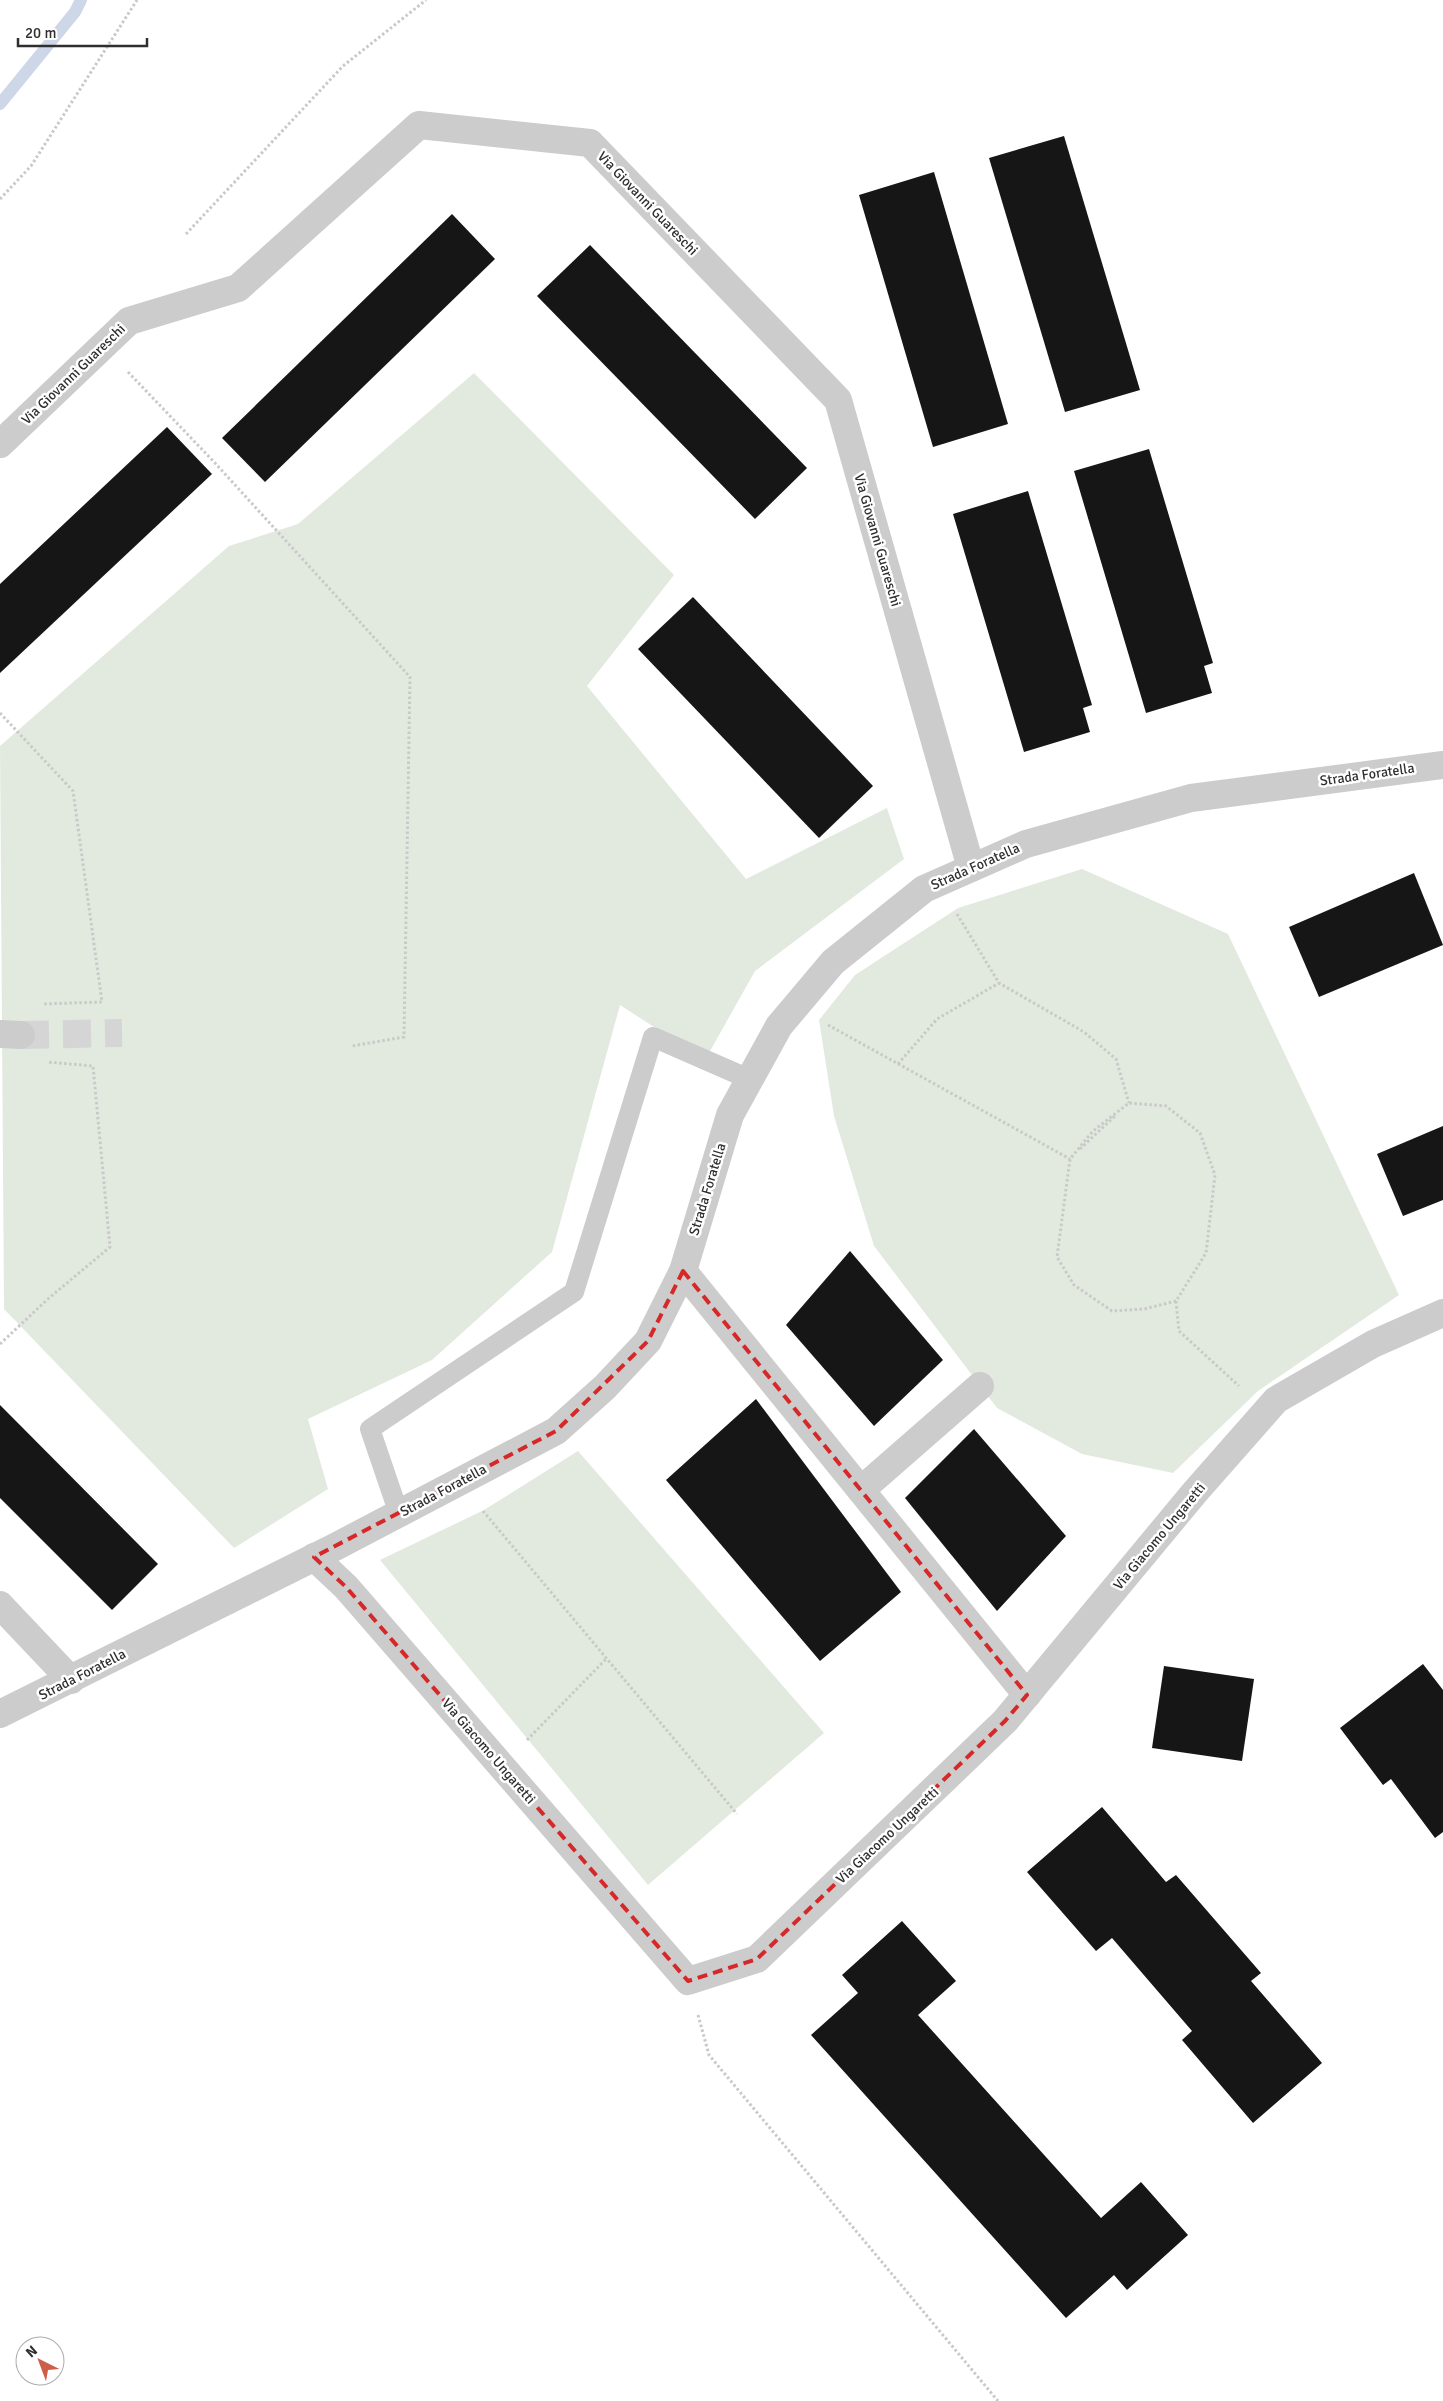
<svg xmlns="http://www.w3.org/2000/svg" width="1443" height="2401" font-family="Signika,sans-serif">
	<style>
		.green { fill: #e2eadf }
		.lines { fill: none; stroke-linecap: round; stroke-linejoin: round }
		.stream { stroke: #ced7e8; stroke-width: 12 }
		.building { fill: #161616 }
		.street-tunnel { stroke: #d5d5d5; stroke-width: 28; stroke-dasharray: 28 14; stroke-linecap: butt }
		.path { stroke: #c9c9c9; stroke-width: 3; stroke-dasharray: 2.5 2.5; stroke-linecap: butt }
		.lane { stroke: #ccc; stroke-width: 20 }
		.street { stroke: #ccc; stroke-width: 28 }
		.marked { fill: none; stroke: #d62828; stroke-width: 4; stroke-dasharray: 10 6; stroke-linejoin: round }
		.labels { text-anchor: middle; stroke-width: 5; stroke-linejoin: round; paint-order: stroke }
		.street-label { font-size: 14px; fill: #2f2f2f; stroke: #fff }
	</style>
	<rect width="100%" height="100%" fill="#fff"/>
	<g class="green">
		<polygon points="474,373 674,575 587,686 746,879 887,808 904,859 755,971 705,1060 620,1005 552,1252 432,1360 308,1419 328,1489 234,1548 4,1309 0,746 229,546 298,524"/>
		<polygon points="1082,869 1228,934 1399,1295 1258,1391 1173,1473 1082,1454 997,1408 874,1246 834,1116 819,1020 855,975 958,908"/>
		<polygon points="578,1451 824,1733 648,1885 380,1560 484,1510"/>
	</g>
	<g class="lines">
		<polyline class="stream" points="0,104 75,12 81,0"/>
	</g>
	<g class="building">
		<polygon points="1064,136 1140,390 1065,412 989,158"/>
		<polygon points="934,172 1008,424 933,447 859,195"/>
		<polygon points="452,214 495,259 265,482 222,438"/>
		<polygon points="590,245 807,468 755,519 537,296"/>
		<polygon points="167,427 212,474 0,673 0,584"/>
		<polygon points="1149,449 1213,663 1204,666 1212,693 1146,713 1074,471"/>
		<polygon points="1028,491 1092,705 1083,708 1090,732 1024,752 953,514"/>
		<polygon points="693,597 873,786 819,838 638,649"/>
		<polygon points="1414,873 1443,945 1319,997 1289,927"/>
		<polygon points="1443,1126 1443,1200 1403,1216 1377,1154"/>
		<polygon points="850,1251 943,1360 874,1426 786,1325"/>
		<polygon points="756,1399 901,1592 820,1661 666,1480"/>
		<polygon points="0,1405 158,1564 112,1610 0,1498"/>
		<polygon points="974,1429 1066,1536 997,1611 905,1498"/>
		<polygon points="1423,1664 1443,1690 1443,1832 1435,1838 1391,1779 1383,1785 1340,1728"/>
		<polygon points="1164,1666 1254,1679 1242,1761 1152,1748"/>
		<polygon points="1102,1807 1166,1882 1176,1875 1261,1973 1251,1981 1322,2063 1253,2123 1182,2040 1192,2031 1112,1938 1096,1951 1027,1872"/>
		<polygon points="902,1921 956,1981 918,2015 1101,2218 1141,2182 1188,2235 1127,2290 1114,2275 1066,2318 811,2035 858,1993 842,1975"/>
	</g>
	<g class="lines">
		<polyline class="street-tunnel" points="21,1035 122,1033"/>
		<g class="path">
			<polyline points="0,199 31,166 137,0"/>
			<polyline points="186,234 343,66 426,0"/>
			<polyline points="128,372 215,463 410,677 404,1037 352,1046"/>
			<polyline points="0,713 73,791 102,1002 43,1004"/>
			<polyline points="957,914 999,983 1084,1032 1116,1059 1129,1103"/>
			<polyline points="828,1025 1070,1159"/>
			<polyline points="898,1064 937,1019 999,983"/>
			<polyline points="1080,1149 1115,1116"/>
			<polyline points="1176,1301 1144,1309 1112,1311 1074,1285 1057,1257 1070,1159 1093,1131 1129,1103 1166,1106 1200,1133 1215,1175 1206,1253 1176,1301 1179,1331 1239,1386"/>
			<polyline points="0,1344 49,1298 110,1247 93,1066 47,1062"/>
			<polyline points="483,1511 737,1814"/>
			<polyline points="527,1740 607,1658"/>
			<polyline points="698,2015 709,2055 998,2401"/>
		</g>
		<polyline class="lane" points="399,1514 370,1429 574,1292 653,1037 749,1079"/>
		<g class="street">
			<polyline points="0,444 129,321 238,288 419,125 590,143 838,400 971,868"/>
			<polyline points="0,1034 21,1035"/>
			<polyline points="683,1271 1027,1695"/>
			<polyline points="861,1490 980,1386"/>
			<polyline points="314,1557 346,1587 688,1981 757,1959 1005,1721 1195,1492 1276,1400 1373,1344 1443,1313"/>
			<polyline points="0,1605 71,1680"/>
			<polyline points="0,1714 335,1547 556,1431 605,1387 648,1341 683,1271 730,1115 779,1026 833,962 924,889 1026,844 1191,798 1443,765"/>
		</g>
	</g>
	<path class="marked" d="M683,1271L1027,1695L1005,1721L757,1959L688,1981L346,1587L314,1557L556,1431L648,1341Z"/>
	<g class="labels">
		<g class="street-label">
			<text transform="translate(648 203) rotate(46)" y="5">Via Giovanni Guareschi</text>
			<text transform="translate(73 374) rotate(-44)" y="5">Via Giovanni Guareschi</text>
			<text transform="translate(878 540) rotate(74)" y="5">Via Giovanni Guareschi</text>
			<text transform="translate(1367 774) rotate(-8)" y="5">Strada Foratella</text>
			<text transform="translate(975 866) rotate(-24)" y="5">Strada Foratella</text>
			<text transform="translate(707 1189) rotate(-73)" y="5">Strada Foratella</text>
			<text transform="translate(443 1490) rotate(-28)" y="5">Strada Foratella</text>
			<text transform="translate(1159 1536) rotate(-50)" y="5">Via Giacomo Ungaretti</text>
			<text transform="translate(82 1674) rotate(-27)" y="5">Strada Foratella</text>
			<text transform="translate(489 1751) rotate(49)" y="5">Via Giacomo Ungaretti</text>
			<text transform="translate(887 1835) rotate(-43)" y="5">Via Giacomo Ungaretti</text>
		</g>
	</g>
	<g transform="translate(40 2361) rotate(318)"><circle r="24" fill="#ffffff" stroke="#acacac"/>
	<path d="M0-4L9 19L0 12L-9 19Z" fill="#cf5e48"/>
	<text y="-8" font-size="14" font-weight="bold" text-anchor="middle" fill="#2f2f2f">N</text>
	</g>
	<path d="M18 38v8h129v-8" fill="none" stroke="#2f2f2f" stroke-width="2.5"/>
	<text x="25" y="38" font-size="15" fill="#2f2f2f" stroke="#ffffff" stroke-width="4" paint-order="stroke">20 m</text>
</svg>
